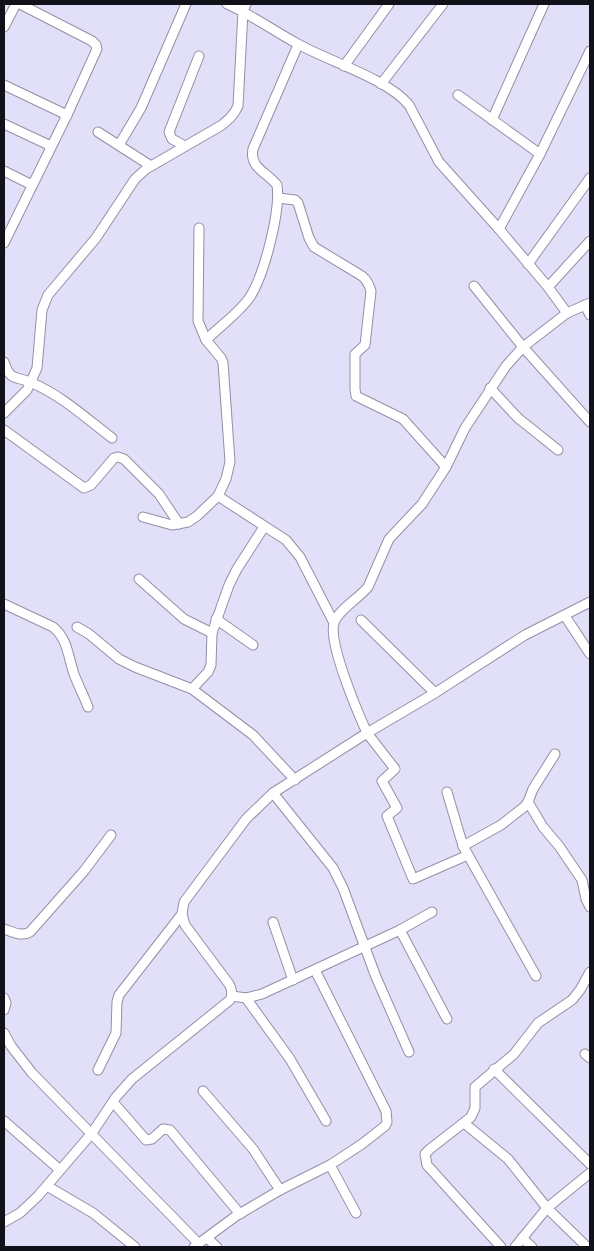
<svg xmlns="http://www.w3.org/2000/svg" width="594" height="1251" font-family="'Fira Sans Condensed',sans-serif">
	<style>
		.lines { fill: none; stroke-linecap: round; stroke-linejoin: round }
		.minor-casing { stroke: #9190a6; stroke-width: 11 }
		.minor { stroke: #fff; stroke-width: 9 }
	</style>
	<rect width="100%" height="100%" fill="#e1e0f8"/>
	<g class="lines">
		<defs>
			<g id="minor">
				<path d="M227,4C252,15 274,31 298,44C328,61 388,79 409,105L439,162L499,229L548,287L567,313"/>
				<polyline points="4,27 16,4"/>
				<polyline points="344,66 389,4"/>
				<polyline points="381,84 443,4"/>
				<polyline points="4,85 67,115"/>
				<polyline points="458,95 540,154"/>
				<polyline points="492,120 544,4"/>
				<polyline points="4,124 51,146"/>
				<polyline points="98,132 151,166"/>
				<polyline points="119,145 141,108 186,4"/>
				<polyline points="185,146 172,139 169,132 199,56"/>
				<polyline points="4,171 32,185"/>
				<path d="M278,198L295,200L298,203L309,238L314,247L362,276C367,280 369,284 371,291L365,345L355,354V389L356,396L403,419L446,467"/>
				<polyline points="499,229 540,154 590,51"/>
				<polyline points="4,243 67,115 97,49 96,45 92,41 20,4"/>
				<polyline points="528,264 590,178"/>
				<polyline points="474,286 523,347 590,422"/>
				<polyline points="548,287 590,241"/>
				<polyline points="585,305 590,315"/>
				<path d="M206,340C220,326 239,313 250,297C264,275 281,211 277,185C267,172 249,168 253,149L298,45"/>
				<path d="M4,362C11,383 16,375 32,383C61,395 87,419 112,438"/>
				<polyline points="490,388 518,418 558,450"/>
				<path d="M4,413L27,390L37,368L42,310L48,295L96,238L135,179L146,169L222,125C229,119 234,115 238,106L243,11L246,4"/>
				<polyline points="4,430 84,488 91,485 114,458 118,457 124,459 159,494 179,524"/>
				<polyline points="218,496 286,540 300,557 334,623"/>
				<polyline points="143,517 172,525 188,522 197,516 218,496 226,479 230,462 223,363 221,358 206,340 198,321 199,228"/>
				<polyline points="139,579 184,619 212,633"/>
				<path d="M4,604L53,627C68,639 68,657 74,674C78,685 84,696 88,707"/>
				<polyline points="565,616 590,654"/>
				<polyline points="216,619 253,645"/>
				<polyline points="361,620 435,693"/>
				<polyline points="77,627 89,634 119,659 135,667 192,689 253,735 295,780"/>
				<polyline points="192,689 208,672 211,665 212,633 229,585 237,569 264,527"/>
				<polyline points="447,792 463,846 536,976"/>
				<polyline points="273,793 333,868 343,888 376,977 409,1052"/>
				<polyline points="528,802 543,827 559,846 582,880 586,899 590,907"/>
				<polyline points="463,846 501,825 524,807 528,802 533,789 555,754"/>
				<polyline points="468,855 413,879 387,816 397,808 382,781 395,769 367,733 435,693 525,635 590,602"/>
				<polyline points="273,922 293,980"/>
				<path d="M4,929C13,932 21,937 30,932L84,871L111,835"/>
				<polyline points="400,930 447,1019"/>
				<polyline points="232,996 246,998 262,994 400,930 432,912"/>
				<polyline points="4,998 6,1003 4,1010"/>
				<polyline points="246,998 290,1059 326,1121"/>
				<polyline points="4,1033 11,1046 32,1073 199,1244"/>
				<polyline points="585,1054 590,1058"/>
				<polyline points="494,1069 590,1164"/>
				<polyline points="98,1070 116,1033 117,1002 119,995 182,914"/>
				<polyline points="203,1091 253,1149 280,1190"/>
				<polyline points="113,1102 146,1140 152,1139 163,1129 170,1130 240,1214"/>
				<polyline points="4,1121 60,1170"/>
				<polyline points="464,1123 508,1159 547,1208 587,1247"/>
				<polyline points="330,1165 356,1213"/>
				<polyline points="47,1186 93,1213 135,1247"/>
				<path d="M4,1222L20,1213L38,1196L92,1133L116,1097L132,1079L230,1000C233,994 232,989 229,984L185,925L182,914L184,902L246,819L273,793L367,733C358,713 328,643 334,623C337,611 359,598 368,587L389,539L422,504L446,467L465,428L506,366L523,347L567,313L590,303"/>
				<polyline points="207,1238 217,1247"/>
				<polyline points="522,1238 532,1247"/>
				<polyline points="194,1247 236,1216 280,1190 330,1165 362,1144 385,1126 387,1122 386,1111 315,970"/>
				<polyline points="501,1247 427,1165 425,1154 430,1149 471,1117 475,1108 475,1087 514,1054 538,1023 572,1000 580,990 590,972"/>
				<polyline points="515,1247 547,1208 590,1173"/>
			</g>
		</defs>
		<use href="#minor" class="minor-casing"/>
		<use href="#minor" class="minor"/>
	</g>
	<rect width="594" height="1251" fill="none" stroke="#111119" stroke-width="10"/>
</svg>
